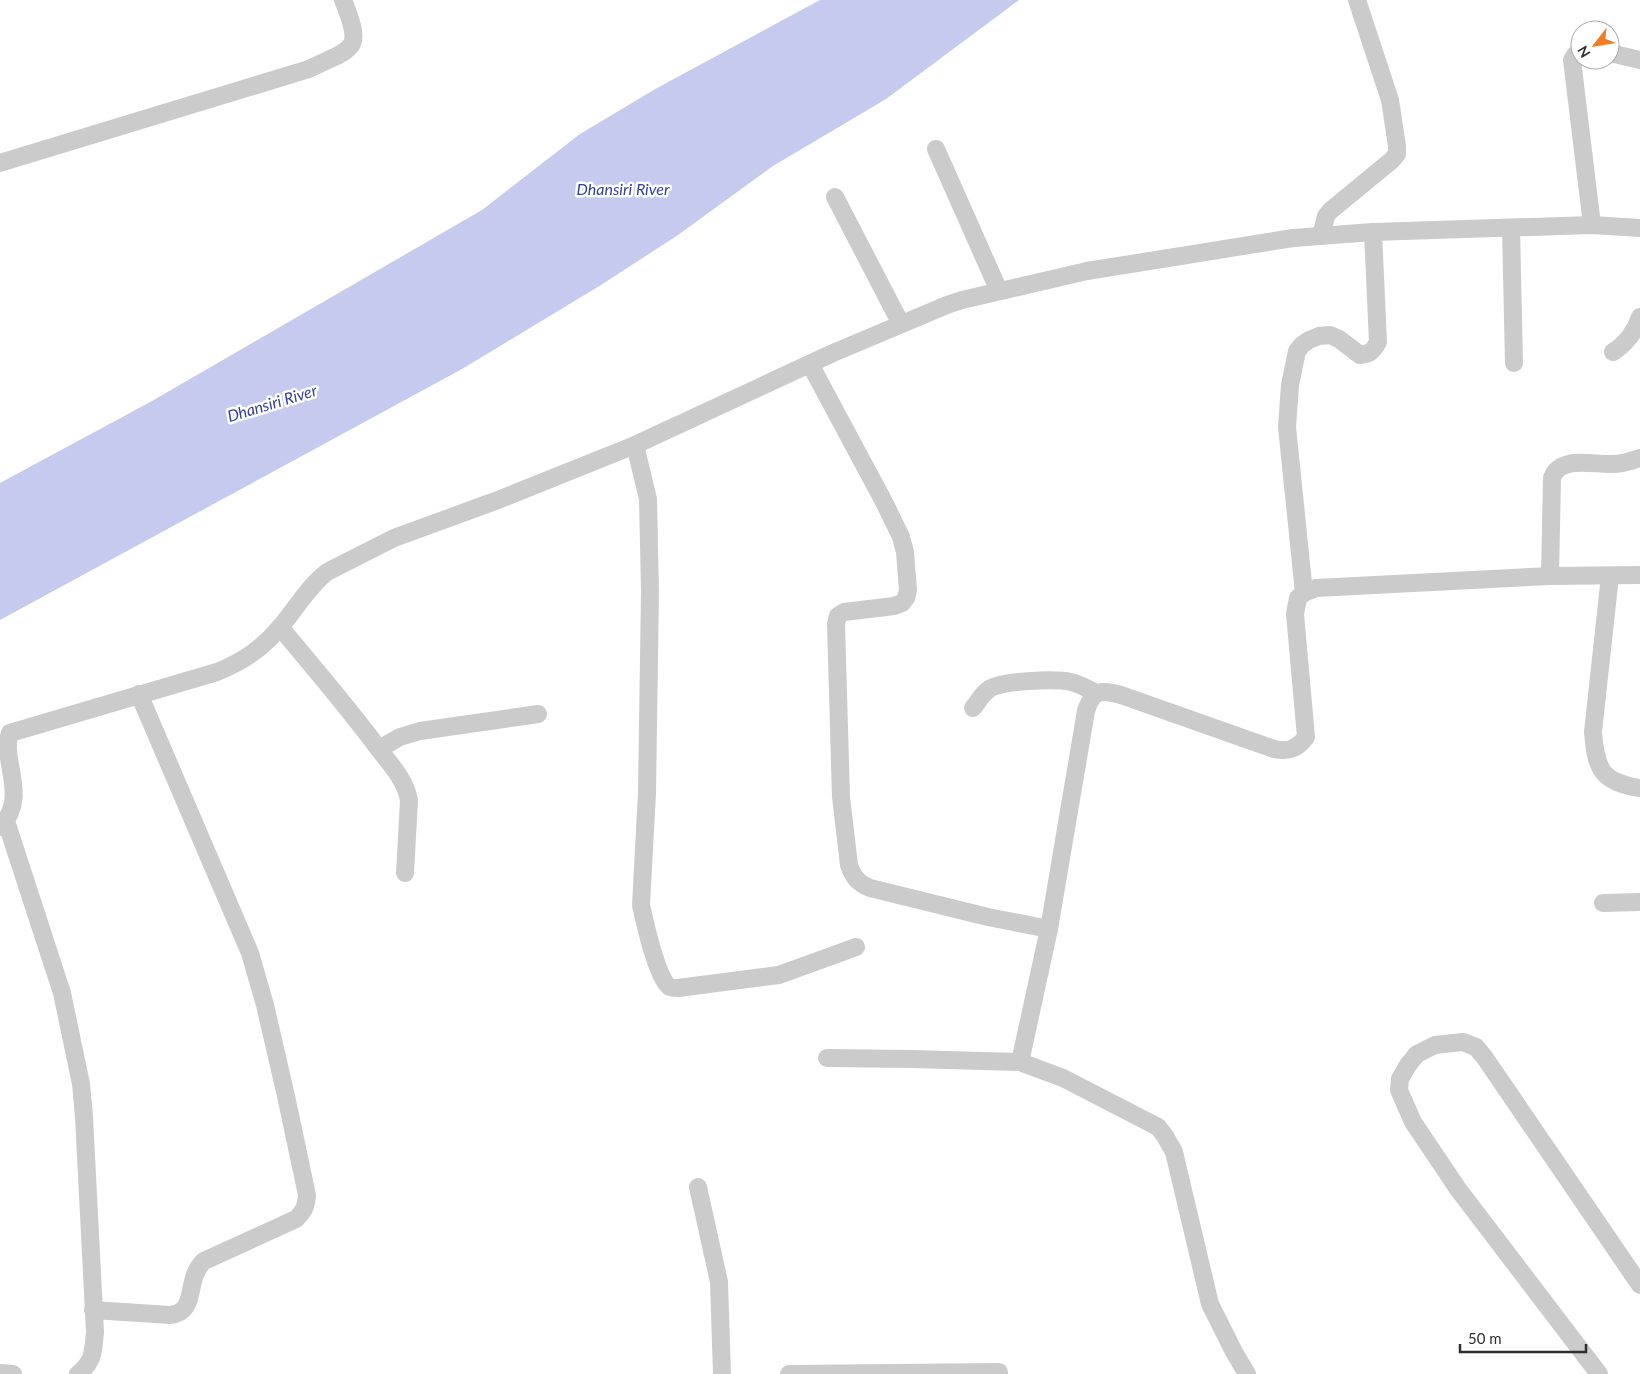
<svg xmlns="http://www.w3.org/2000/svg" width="1640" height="1374" font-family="Lato,sans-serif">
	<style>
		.water { fill: #c5caee }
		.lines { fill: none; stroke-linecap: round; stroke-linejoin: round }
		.minor { stroke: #cbcbcb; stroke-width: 18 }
		.labels { text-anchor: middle; stroke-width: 5; stroke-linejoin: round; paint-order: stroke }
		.water-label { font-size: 16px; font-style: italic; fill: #354197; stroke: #fff }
	</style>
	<rect width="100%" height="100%" fill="#fff"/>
	<polygon class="water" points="820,0 1019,0 886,99 773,166 678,235 601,285 462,369 0,620 0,483 152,401 482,210 580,134 657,88"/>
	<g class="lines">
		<g class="minor">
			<polyline points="1580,52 1575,55 1572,60 1592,225"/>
			<polyline points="1610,53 1640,60"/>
			<polyline points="936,149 999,291"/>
			<path d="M0,163L309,69C354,47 364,52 343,0"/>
			<polyline points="835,197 901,324"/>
			<polyline points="1511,228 1514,363"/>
			<polyline points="1321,236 1326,216 1330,211 1392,160 1397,154 1397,146 1390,100 1357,0"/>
			<path d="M1613,352C1626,344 1636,330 1640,317"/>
			<path d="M810,364L884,502L901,537L905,552L908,590L906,598L902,603L894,606L844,612L838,616L836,624L841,797L849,865C853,877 858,883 870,888L988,917L1049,929"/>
			<path d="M635,445L648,499L650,591L647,793L641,905C644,919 658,983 670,987C672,988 675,988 678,988L779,975L856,947"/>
			<path d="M1550,576L1552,478C1560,455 1592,465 1613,464C1622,464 1631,461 1640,458"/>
			<path d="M1610,576L1593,732C1596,769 1601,782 1640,788"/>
			<path d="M1304,593L1287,427L1290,385L1297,351L1302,345L1309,340L1319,336L1330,335L1339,339L1360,355C1370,354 1373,351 1378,342L1373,232"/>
			<path d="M280,627C313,667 347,706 378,748C390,764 405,779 409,800L405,873"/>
			<path d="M973,708C978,702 982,694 988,690C999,680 1057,679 1071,682C1080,684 1088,689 1096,693"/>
			<polyline points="379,749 400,737 420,731 538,714"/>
			<path d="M6,821L62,993L81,1084L84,1117L95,1332C93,1352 94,1361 78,1374"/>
			<path d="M0,827C30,797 0,760 10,733L217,672C244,661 263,648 282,625C297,607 309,586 327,572L394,538L498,500L635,445L833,353L947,305L962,300L1087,271L1293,238L1373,232L1592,225L1640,228"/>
			<polyline points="1603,903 1640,902"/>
			<polyline points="827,1058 911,1059 1020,1062 1063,1078 1158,1127 1165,1136 1174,1152 1210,1304 1234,1352 1247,1374"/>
			<path d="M1020,1062L1049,929L1086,711C1093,689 1101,690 1121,695L1274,749C1288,752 1297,749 1306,737L1295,614L1298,598L1304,593L1316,588L1550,576L1640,575"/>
			<polyline points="698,1187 719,1282 722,1374"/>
			<path d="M93,1310L170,1315C199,1312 184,1279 204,1261L296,1219C304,1211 306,1207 307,1195L286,1096L265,1005L250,953L139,694"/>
			<polyline points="0,1373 13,1374"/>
			<polyline points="789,1374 999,1372"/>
			<polyline points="1599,1374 1458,1189 1413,1122 1399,1090 1400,1079 1408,1065 1417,1054 1435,1045 1463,1042 1476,1047 1485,1058 1640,1285"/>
		</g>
	</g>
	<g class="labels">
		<g class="water-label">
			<text x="623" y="195">Dhansiri River</text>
			<text transform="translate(272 403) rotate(-17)" y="6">Dhansiri River</text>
		</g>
	</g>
	<g transform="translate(1595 45) rotate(239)"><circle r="24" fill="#ffffff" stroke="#ababab"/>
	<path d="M0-4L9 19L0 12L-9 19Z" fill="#f47b22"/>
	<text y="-8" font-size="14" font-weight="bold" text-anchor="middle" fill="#2e2e2e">N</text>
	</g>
	<path d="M1460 1344v8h126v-8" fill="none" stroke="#2e2e2e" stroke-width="2.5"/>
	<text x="1468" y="1344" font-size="15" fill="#2e2e2e" stroke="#ffffff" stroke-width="4" paint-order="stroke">50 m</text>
</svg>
